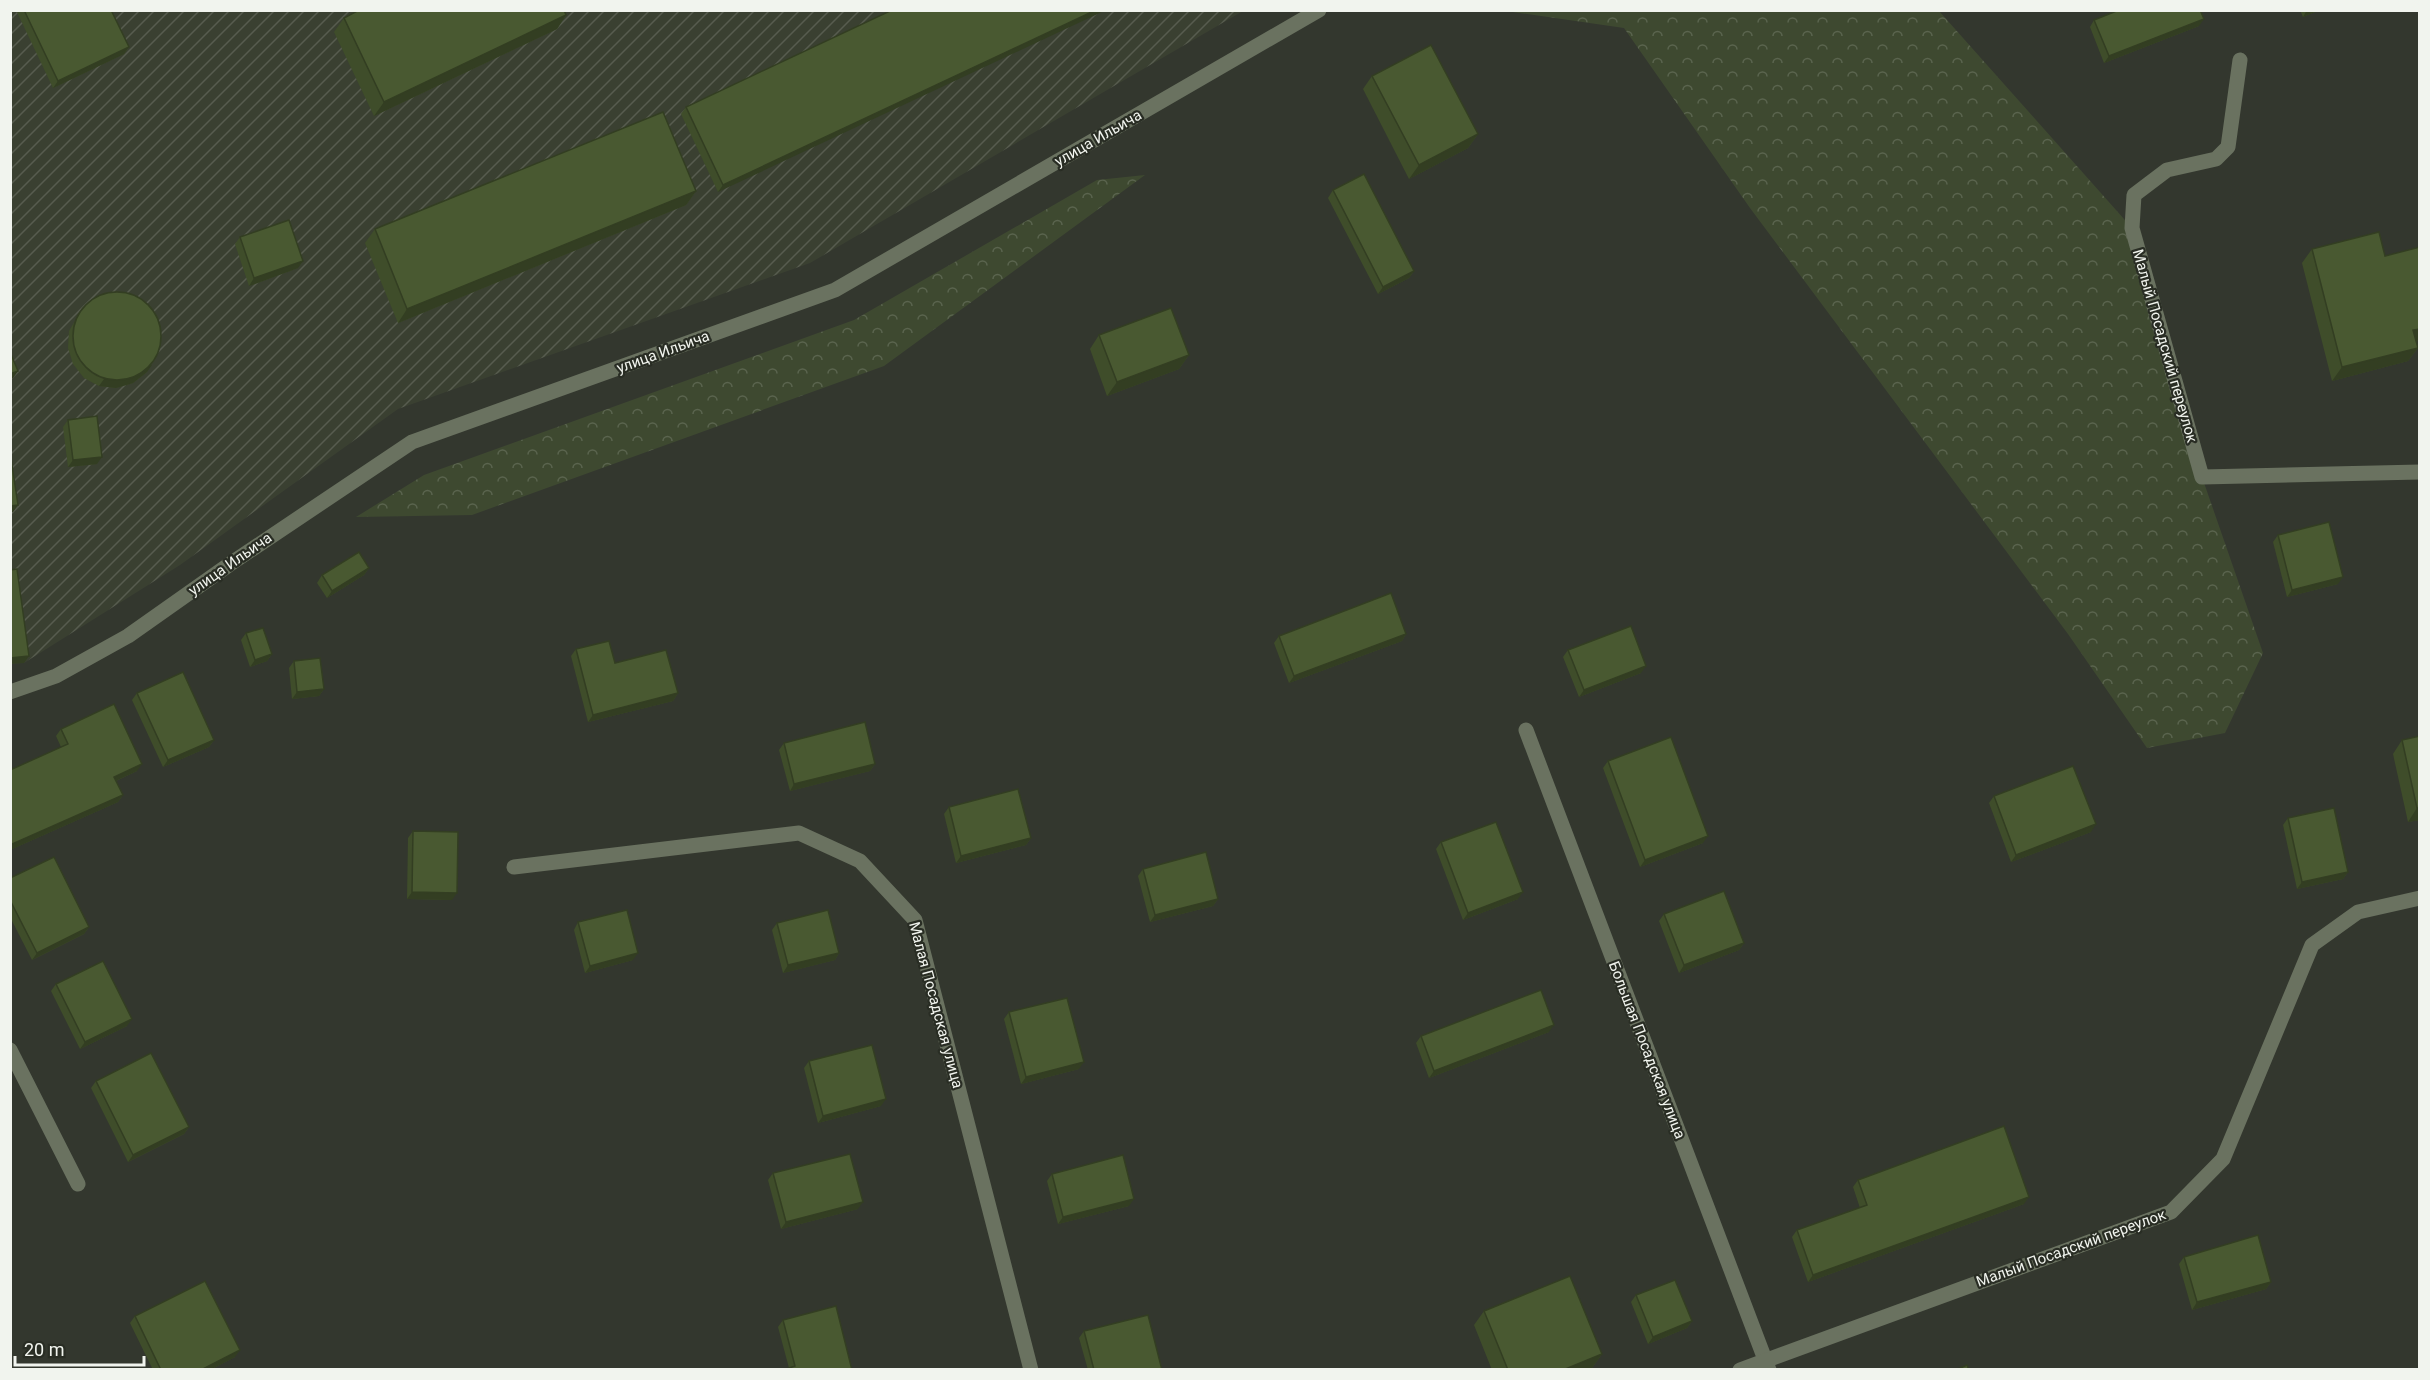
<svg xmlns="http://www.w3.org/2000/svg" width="2430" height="1380" font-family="Roboto,sans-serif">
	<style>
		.industrial { fill: url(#industrial-furrows) }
		.forest { fill: url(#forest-crowns) }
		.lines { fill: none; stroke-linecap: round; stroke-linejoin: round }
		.minor { stroke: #6a7260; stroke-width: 15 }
		.wall { fill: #3f4d2a }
		.shaded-wall { fill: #333e22 }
		.building { fill: #495931; stroke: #333e22; stroke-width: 1.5 }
		.labels { text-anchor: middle; stroke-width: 4.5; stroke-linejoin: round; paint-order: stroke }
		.street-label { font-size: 15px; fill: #f1f4ee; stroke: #292d24 }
	</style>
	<defs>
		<pattern id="industrial-furrows" width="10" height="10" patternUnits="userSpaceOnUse" patternTransform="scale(1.5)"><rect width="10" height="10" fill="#3a4031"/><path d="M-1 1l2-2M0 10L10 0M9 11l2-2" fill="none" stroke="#575c4f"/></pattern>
		<pattern id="forest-crowns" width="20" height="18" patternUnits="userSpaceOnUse" patternTransform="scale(1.5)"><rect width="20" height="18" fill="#3e4930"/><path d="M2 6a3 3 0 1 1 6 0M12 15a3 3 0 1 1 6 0" fill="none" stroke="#5a644e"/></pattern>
	</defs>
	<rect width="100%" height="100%" fill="#33372e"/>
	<polygon class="industrial" points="10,11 1243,11 810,263 398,409 180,565 24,663 11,664"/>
	<g class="forest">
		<polygon points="1506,11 1939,11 2132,228 2202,477 2263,653 2225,733 2147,748 2068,634 1750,208 1624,28"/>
		<polygon points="1145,175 884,366 472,515 356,517 424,475 854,320 1097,180"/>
	</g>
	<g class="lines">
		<g class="minor">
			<polyline points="2240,60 2228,147 2216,159 2167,170 2134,195 2132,228 2202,477 2420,472"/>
			<polyline points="10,692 56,676 128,636 230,564 412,442 835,290 1319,10"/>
			<polyline points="1526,730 1769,1370"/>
			<polyline points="514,867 799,833 860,861 915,920 1031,1370"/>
			<polyline points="10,1050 78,1184"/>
			<polyline points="1740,1370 2171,1212 2223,1159 2312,945 2358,912 2420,898"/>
		</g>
	</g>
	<g class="wall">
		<polygon points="16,10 111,10 129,47 124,54 53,88"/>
		<polygon points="892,10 718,192 681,114 686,107"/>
		<polygon points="2300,10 2320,10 2303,17"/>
		<polygon points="566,15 557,29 374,116 334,32 344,18"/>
		<polygon points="2094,20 2199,26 2104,63 2090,27"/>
		<polygon points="1372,76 1478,134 1468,148 1409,179 1363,89"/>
		<polygon points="1333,190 1414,271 1409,278 1378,294 1328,198"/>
		<polygon points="696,191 686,205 398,323 365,243 375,229"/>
		<polygon points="240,237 298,268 249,286 235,244"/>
		<polygon points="2420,247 2420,340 2416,341 2418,348 2408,361 2332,381 2302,263 2312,249 2385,256"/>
		<polygon points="82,309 147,372 133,383 116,388 99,386 84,378 73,364 68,348 69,331"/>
		<polygon points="1099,335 1189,355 1179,369 1107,396 1090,349"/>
		<polygon points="68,420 97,464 68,467 63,427"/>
		<polygon points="2278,535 2338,584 2287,597 2273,542"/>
		<polygon points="369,568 364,575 327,598 317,583 322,575"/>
		<polygon points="246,633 272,654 267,661 250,667 241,640"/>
		<polygon points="1406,634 1402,641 1289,683 1274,643 1279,636"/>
		<polygon points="576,649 615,663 678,693 673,701 588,722 571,656"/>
		<polygon points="1568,650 1641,673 1579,697 1563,657"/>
		<polygon points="294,661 324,689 319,696 292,699 289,668"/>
		<polygon points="137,693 214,740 209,747 163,767 132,700"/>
		<polygon points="61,729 137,771 116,781 123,795 118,802 10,850 10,770 61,747 56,736"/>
		<polygon points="2420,736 2420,820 2408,822 2393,754 2402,740"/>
		<polygon points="784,743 875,764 870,771 790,791 779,750"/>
		<polygon points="1608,761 1703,843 1640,867 1603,768"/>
		<polygon points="1994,796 2091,832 2011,862 1989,803"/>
		<polygon points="949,807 1031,838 1026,845 956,863 944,814"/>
		<polygon points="2288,818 2348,872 2343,879 2297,889 2283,825"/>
		<polygon points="413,831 452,900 407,899 408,838"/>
		<polygon points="1441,842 1518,899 1463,920 1436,849"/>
		<polygon points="1143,869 1218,899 1213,906 1150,922 1138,876"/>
		<polygon points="10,878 89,927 84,934 32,960 10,917"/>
		<polygon points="1664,914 1744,943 1739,950 1679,973 1659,921"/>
		<polygon points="578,922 633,960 585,973 574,930"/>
		<polygon points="777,923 839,953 835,960 783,973 772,930"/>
		<polygon points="56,984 127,1026 80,1049 51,991"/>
		<polygon points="1009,1012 1079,1069 1021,1084 1004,1019"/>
		<polygon points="1549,1032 1429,1078 1416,1043 1421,1036"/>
		<polygon points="809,1061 881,1106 818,1123 804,1068"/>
		<polygon points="96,1081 189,1127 184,1134 128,1162 91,1088"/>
		<polygon points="773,1173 858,1209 781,1229 768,1180"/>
		<polygon points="1052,1174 1129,1206 1058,1224 1047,1181"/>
		<polygon points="1858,1180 2024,1204 1808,1282 1792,1237 1797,1230 1860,1208 1853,1187"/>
		<polygon points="2184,1257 2271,1282 2266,1289 2192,1310 2179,1264"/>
		<polygon points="1636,1295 1692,1321 1687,1328 1648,1344 1631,1302"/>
		<polygon points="1484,1311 1602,1354 1592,1368 1587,1370 1492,1370 1474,1325"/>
		<polygon points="135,1316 235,1357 210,1370 153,1370 130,1323"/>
		<polygon points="783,1320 852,1370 789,1368 778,1327"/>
		<polygon points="1084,1331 1162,1370 1088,1370 1079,1338"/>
	</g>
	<g class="shaded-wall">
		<polygon points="1096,10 1106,10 718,192 723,185"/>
		<polygon points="2307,10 2320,10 2303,17"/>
		<polygon points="566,15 557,29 374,116 384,102"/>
		<polygon points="2204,19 2199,26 2104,63 2109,56"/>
		<polygon points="129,47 124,54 53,88 58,81"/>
		<polygon points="1478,134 1468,148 1409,179 1419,165"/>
		<polygon points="696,191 686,205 398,323 407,309"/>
		<polygon points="303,261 298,268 249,286 254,278"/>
		<polygon points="1414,271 1409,278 1378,294 1383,287"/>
		<polygon points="2420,329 2420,340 2403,344 2413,330"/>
		<polygon points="2418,348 2408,361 2332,381 2342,367"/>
		<polygon points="1189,355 1179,369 1107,396 1117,382"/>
		<polygon points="152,365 147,372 133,383 116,388 99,386 104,379"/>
		<polygon points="18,371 13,378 10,379 10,374"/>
		<polygon points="102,457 97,464 68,467 73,460"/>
		<polygon points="18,505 13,512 10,512 10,506"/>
		<polygon points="369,568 364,575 327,598 332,591"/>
		<polygon points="2343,577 2338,584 2287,597 2292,590"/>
		<polygon points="1406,634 1402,641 1289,683 1294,676"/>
		<polygon points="272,654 267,661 250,667 255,660"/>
		<polygon points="29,656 24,663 10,664 10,658"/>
		<polygon points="1646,666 1641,673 1579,697 1584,690"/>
		<polygon points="324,689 319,696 292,699 297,692"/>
		<polygon points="678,693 673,701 588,722 593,715"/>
		<polygon points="214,740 209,747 163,767 168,760"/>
		<polygon points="142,764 137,771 109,784 114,777"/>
		<polygon points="875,764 870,771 790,791 794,784"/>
		<polygon points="123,795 118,802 10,850 10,845"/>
		<polygon points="2417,808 2420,808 2420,820 2408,822"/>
		<polygon points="2096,824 2091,832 2011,862 2016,855"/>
		<polygon points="1708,836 1703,843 1640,867 1645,860"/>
		<polygon points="1031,838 1026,845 956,863 961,856"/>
		<polygon points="2348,872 2343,879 2297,889 2302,882"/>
		<polygon points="412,892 457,893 452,900 407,899"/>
		<polygon points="1523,892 1518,899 1463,920 1468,913"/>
		<polygon points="1218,899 1213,906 1150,922 1155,915"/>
		<polygon points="89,927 84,934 32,960 37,953"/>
		<polygon points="1744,943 1739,950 1679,973 1684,965"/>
		<polygon points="638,953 633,960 585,973 590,966"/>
		<polygon points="839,953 835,960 783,973 788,965"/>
		<polygon points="132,1019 127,1026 80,1049 85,1042"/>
		<polygon points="1554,1025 1549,1032 1429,1078 1434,1071"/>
		<polygon points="1084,1062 1079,1069 1021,1084 1026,1077"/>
		<polygon points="886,1099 881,1106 818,1123 823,1116"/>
		<polygon points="189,1127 184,1134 128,1162 133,1155"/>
		<polygon points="2029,1197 2024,1204 1808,1282 1813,1275"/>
		<polygon points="1134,1199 1129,1206 1058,1224 1063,1217"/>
		<polygon points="863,1202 858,1209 781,1229 786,1222"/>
		<polygon points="2271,1282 2266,1289 2192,1310 2197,1302"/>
		<polygon points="1692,1321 1687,1328 1648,1344 1653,1337"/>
		<polygon points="240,1350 235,1357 210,1370 201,1370"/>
		<polygon points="1602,1354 1592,1368 1587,1370 1563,1370"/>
	</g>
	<g class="building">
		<polygon points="24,10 111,10 129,47 58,81"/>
		<polygon points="359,10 564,10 566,15 384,102 344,18"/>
		<polygon points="892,10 1096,10 723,185 686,107"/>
		<polygon points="2119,10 2200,10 2204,19 2109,56 2094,20"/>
		<polygon points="1431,45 1478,134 1419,165 1372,76"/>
		<polygon points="663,112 696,191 407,309 375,229"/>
		<polygon points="1364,174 1414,271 1383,287 1333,190"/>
		<polygon points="289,220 303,261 254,278 240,237"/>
		<polygon points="2379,232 2385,256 2420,247 2420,329 2413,330 2418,348 2342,367 2312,249"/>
		<circle cx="117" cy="336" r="44"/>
		<polygon points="1171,308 1189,355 1117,382 1099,335"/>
		<polygon points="10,352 18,371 10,374"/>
		<polygon points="97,416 102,457 73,460 68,420"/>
		<polygon points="10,452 18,505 10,506"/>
		<polygon points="2329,522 2343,577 2292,590 2278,535"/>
		<polygon points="359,552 369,568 332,591 322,575"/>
		<polygon points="17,569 29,656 10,658 10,570"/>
		<polygon points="1391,593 1406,634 1294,676 1279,636"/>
		<polygon points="1631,626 1646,666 1584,690 1568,650"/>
		<polygon points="263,628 272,654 255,660 246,633"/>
		<polygon points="609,641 615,663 666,650 678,693 593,715 576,649"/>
		<polygon points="320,658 324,689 297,692 294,661"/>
		<polygon points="183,672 214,740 168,760 137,693"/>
		<polygon points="114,704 142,764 114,777 123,795 10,845 10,770 68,744 61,729"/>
		<polygon points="865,722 875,764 794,784 784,743"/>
		<polygon points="2420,736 2420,808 2417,808 2402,740"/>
		<polygon points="1671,737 1708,836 1645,860 1608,761"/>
		<polygon points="2073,766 2096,824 2016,855 1994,796"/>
		<polygon points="1018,789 1031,838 961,856 949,807"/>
		<polygon points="2334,808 2348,872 2302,882 2288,818"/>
		<polygon points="1496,822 1523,892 1468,913 1441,842"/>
		<polygon points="413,831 458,832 457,893 412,892"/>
		<polygon points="1206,852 1218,899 1155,915 1143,869"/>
		<polygon points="54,857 89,927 37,953 10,900 10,878"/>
		<polygon points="1724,891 1744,943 1684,965 1664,914"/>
		<polygon points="627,910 638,953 590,966 578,922"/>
		<polygon points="828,910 839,953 788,965 777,923"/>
		<polygon points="103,961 132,1019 85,1042 56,984"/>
		<polygon points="1541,990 1554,1025 1434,1071 1421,1036"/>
		<polygon points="1067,998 1084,1062 1026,1077 1009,1012"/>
		<polygon points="872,1045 886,1099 823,1116 809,1061"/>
		<polygon points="151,1053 189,1127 133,1155 96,1081"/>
		<polygon points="2004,1126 2029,1197 1813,1275 1797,1230 1867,1205 1858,1180"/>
		<polygon points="850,1154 863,1202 786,1222 773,1173"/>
		<polygon points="1123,1155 1134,1199 1063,1217 1052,1174"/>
		<polygon points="2258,1235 2271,1282 2197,1302 2184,1257"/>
		<polygon points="1570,1276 1602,1354 1563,1370 1508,1370 1484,1311"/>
		<polygon points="1675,1280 1692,1321 1653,1337 1636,1295"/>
		<polygon points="205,1281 240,1350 201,1370 161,1370 135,1316"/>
		<polygon points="836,1306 852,1370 783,1370 795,1366 783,1320"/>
		<polygon points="1148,1315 1162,1370 1094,1370 1084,1331"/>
		<polygon points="1967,1365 1969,1370 1956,1370"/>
	</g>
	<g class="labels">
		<g class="street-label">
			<text transform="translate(1098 138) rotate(-30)" y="5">улица Ильича</text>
			<text transform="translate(2165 346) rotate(74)" y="5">Малый Посадский переулок</text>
			<text transform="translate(663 352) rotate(-20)" y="5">улица Ильича</text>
			<text transform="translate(230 564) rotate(-35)" y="5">улица Ильича</text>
			<text transform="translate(936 1005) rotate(75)" y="5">Малая Посадская улица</text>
			<text transform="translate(1647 1050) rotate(69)" y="5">Большая Посадская улица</text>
			<text transform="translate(2071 1248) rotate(-20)" y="5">Малый Посадский переулок</text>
		</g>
	</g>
	<rect width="2430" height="1380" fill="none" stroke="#f1f4ee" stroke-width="24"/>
	<path d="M15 1356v9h129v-9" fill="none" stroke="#f1f4ee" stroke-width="3"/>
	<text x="24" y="1356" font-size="18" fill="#f1f4ee" stroke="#292d24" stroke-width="4.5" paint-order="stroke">20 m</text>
</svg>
